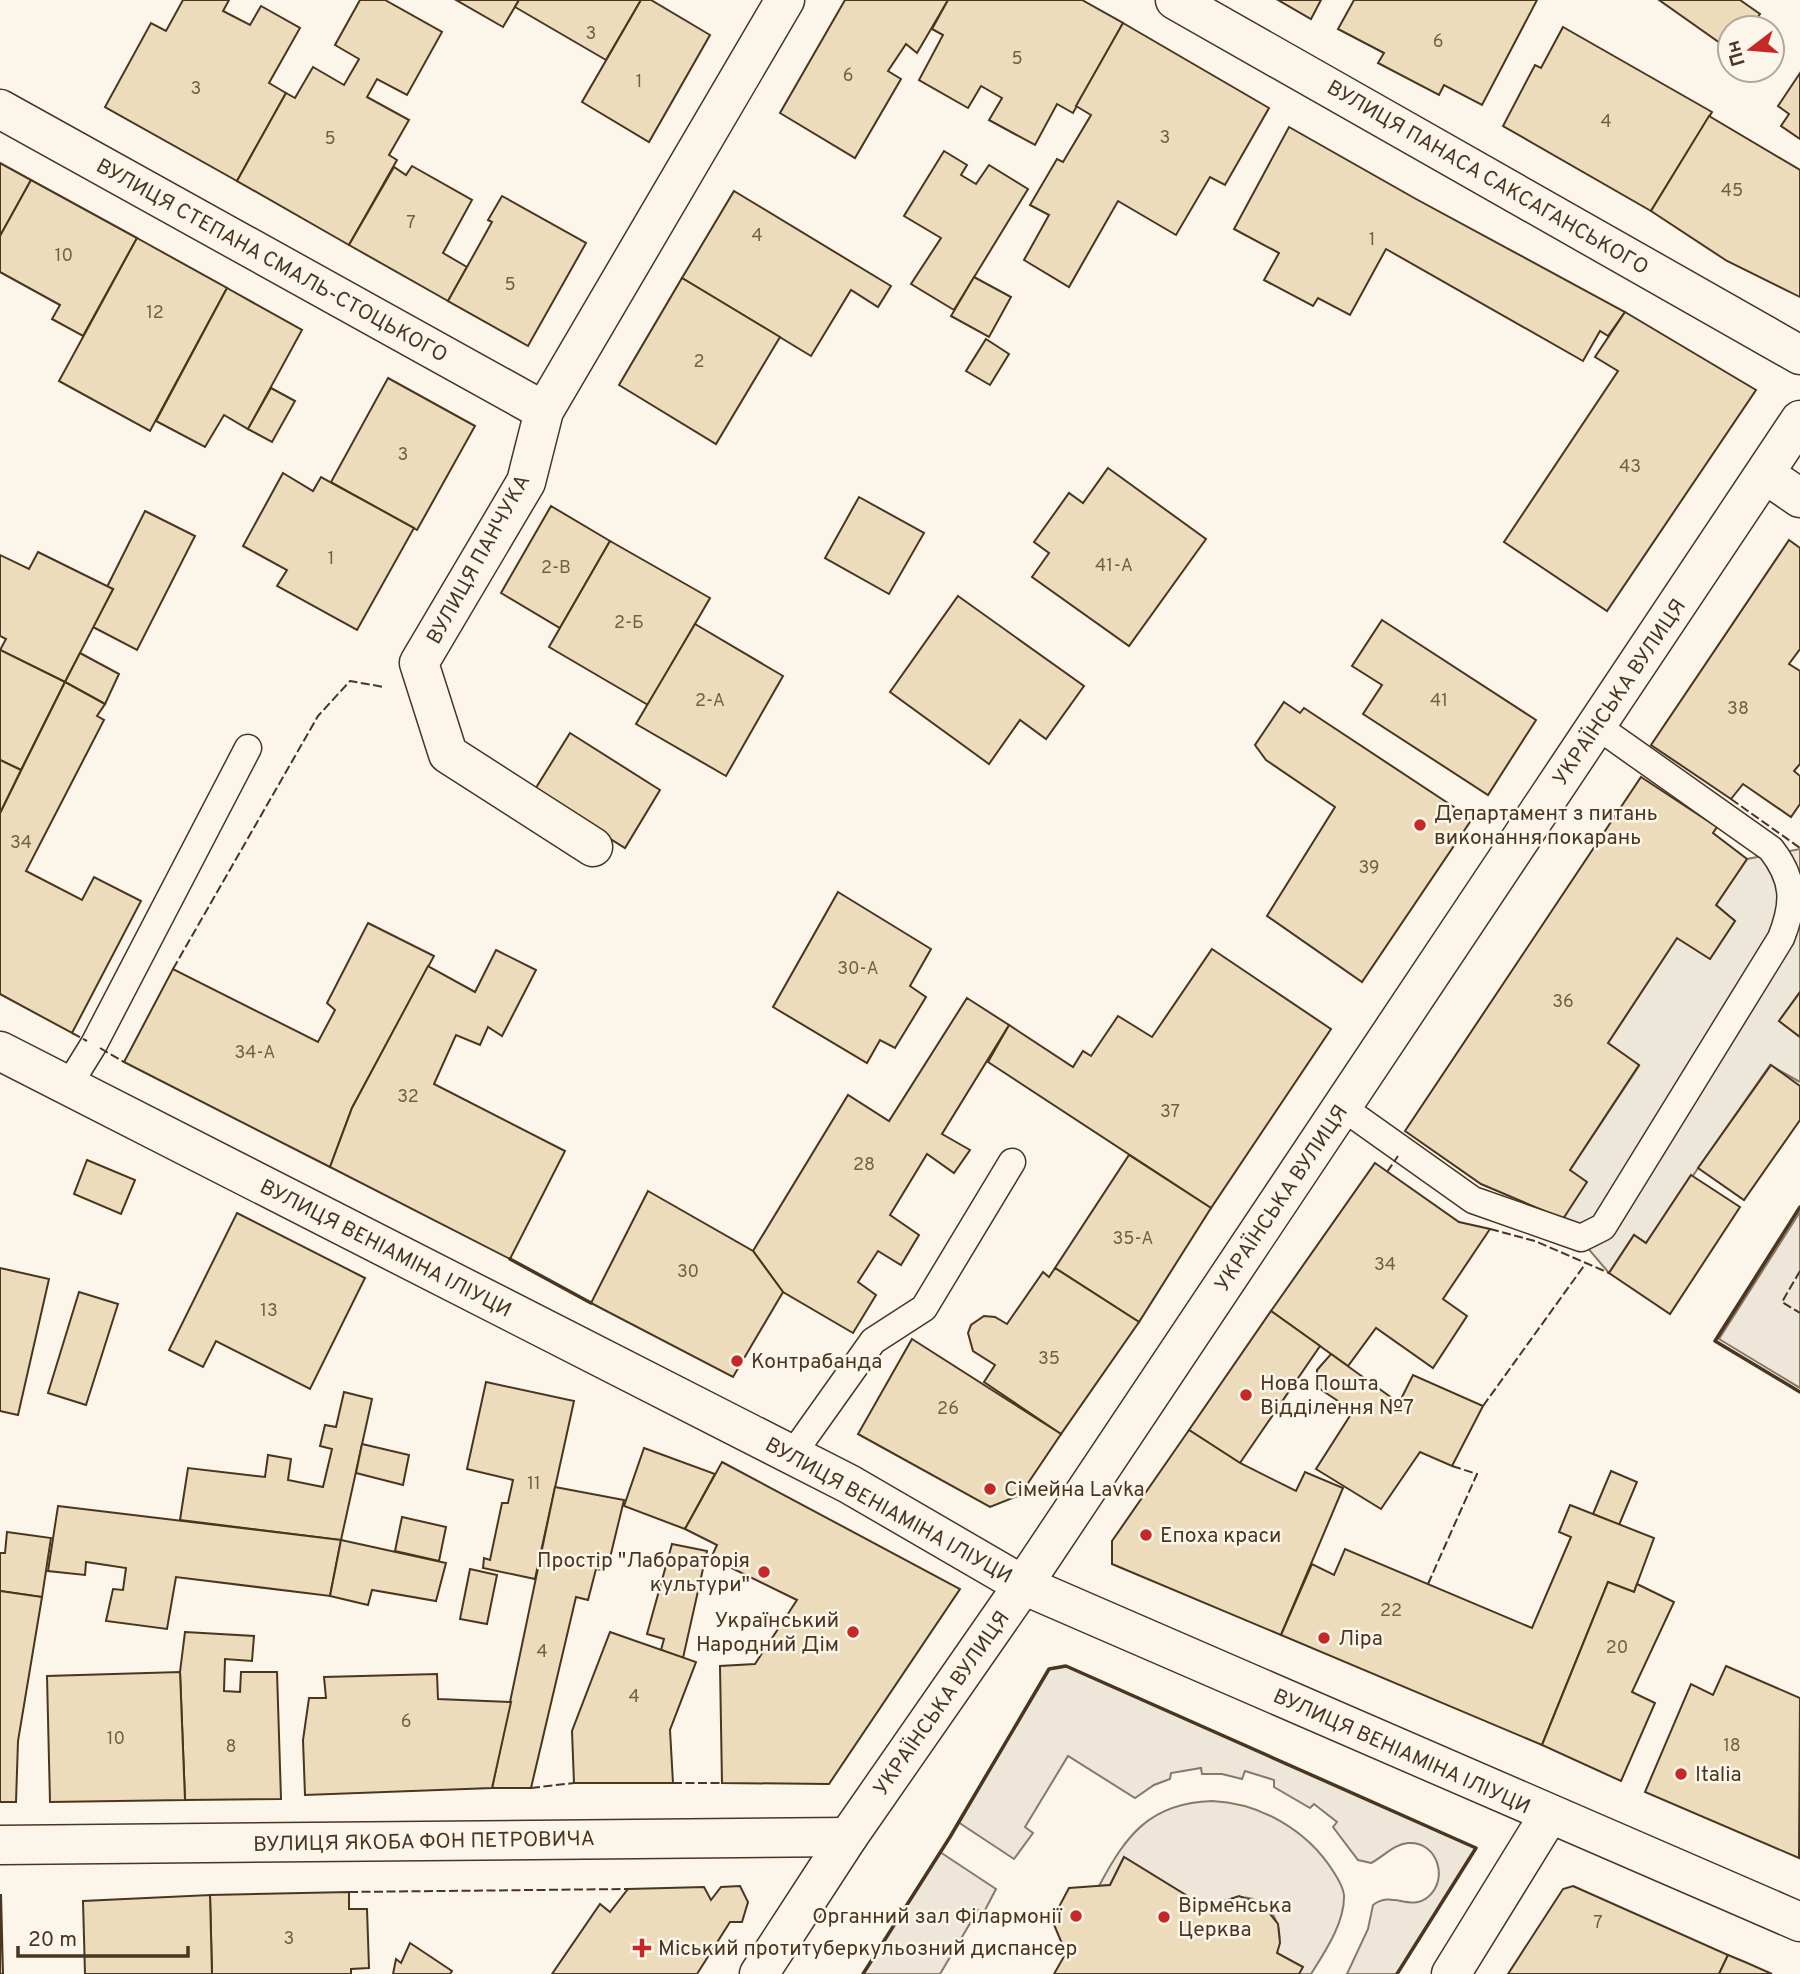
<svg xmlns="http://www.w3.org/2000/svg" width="1800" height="1974" font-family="Overpass,sans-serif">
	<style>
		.green { fill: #ede6d9; stroke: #887966; stroke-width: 2 }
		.parking { fill: #ede7d9; stroke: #887966; stroke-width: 2 }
		.building { fill: #ecdcbc; stroke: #4a3520; stroke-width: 2 }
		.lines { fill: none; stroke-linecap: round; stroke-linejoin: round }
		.service-casing { stroke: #4a3520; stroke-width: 29 }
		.minor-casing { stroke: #4a3520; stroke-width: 41 }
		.tertiary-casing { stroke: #4a3520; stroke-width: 41 }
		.service { stroke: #fbf6e9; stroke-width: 26 }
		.minor { stroke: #fbf6e9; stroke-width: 38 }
		.tertiary { stroke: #fbf6e9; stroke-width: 38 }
		.fence { stroke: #4a3520; stroke-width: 2; stroke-dasharray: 9 3.5; stroke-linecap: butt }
		.wall { stroke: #4a3520; stroke-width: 3.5 }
		.poi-dot { fill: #c62828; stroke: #fbf6e9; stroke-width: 2.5 }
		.labels { text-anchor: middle; stroke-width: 5; stroke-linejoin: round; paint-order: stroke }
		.number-label { font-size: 18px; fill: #725f47 }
		.street-label { font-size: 21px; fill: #4a3520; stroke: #fbf6e9 }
		.poi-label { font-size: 21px; fill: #4a3520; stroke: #fbf6e9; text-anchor: start }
	</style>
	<rect width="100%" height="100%" fill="#fbf6e9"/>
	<g class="green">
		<polygon points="1800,1212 1800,1388 1719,1339"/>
		<path d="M1066,1666L1476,1848L1397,1974H1347L1368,1929L1373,1905C1392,1890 1410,1912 1428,1897C1449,1880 1438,1841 1408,1843C1394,1844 1383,1857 1371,1863L1358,1860L1333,1827L1337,1822L1314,1804L1310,1808L1274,1787V1780L1245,1771L1242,1779L1222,1774H1202L1201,1768L1171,1773L1170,1779L1154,1785L1135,1798L1068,1756L1025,1827L1033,1833L1014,1859L958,1822L1049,1669Z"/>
		<path d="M1212,1801C1260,1803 1307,1830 1333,1871C1338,1879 1343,1886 1344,1895C1345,1922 1325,1952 1311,1974H1299L1302,1967L1277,1953C1291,1910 1244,1878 1212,1911L1124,1857L1110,1885L1099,1886C1126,1835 1150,1803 1212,1801Z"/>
		<polygon points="940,1852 996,1889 984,1912 978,1910 940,1974 863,1974"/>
	</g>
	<polygon class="parking" points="1800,849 1800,992 1779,1021 1800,1037 1800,1082 1770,1065 1646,1243 1634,1235 1609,1273 1563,1219 1570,1170 1639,1066 1608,1043 1677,938 1710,959 1735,921 1716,905 1747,859"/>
	<g class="building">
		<polygon points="183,0 229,0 223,11 250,25 261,6 300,28 269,83 286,93 237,181 105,107 151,23 166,31"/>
		<polygon points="360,0 385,0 442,32 407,95 377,79 367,97 409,120 389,155 397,160 349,245 237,181 286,93 295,98 313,67 344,85 359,59 335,45"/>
		<polygon points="456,0 519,0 503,27"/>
		<polygon points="519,0 641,0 606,60 515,7"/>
		<polygon points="641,0 651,0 710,35 649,142 582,102"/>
		<polygon points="845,0 948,0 917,53 906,44 888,71 901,79 855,158 780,113"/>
		<polygon points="948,0 1082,0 1123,23 1073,113 1057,104 1035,145 989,120 1002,98 981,86 968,108 919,80 943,35 932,29"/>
		<polygon points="1278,0 1321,0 1311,19"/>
		<polygon points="1354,0 1537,0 1482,105 1444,85 1439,95 1378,63 1384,53 1338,29"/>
		<polygon points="1659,0 1740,0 1760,14 1750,28 1730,28 1730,50"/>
		<polygon points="1123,23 1269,108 1225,185 1210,177 1176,235 1118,201 1069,287 1024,260 1049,215 1030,205 1057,159 1063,162 1091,115 1076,106"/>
		<polygon points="1563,27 1712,112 1651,211 1503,126 1535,65 1541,68"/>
		<polygon points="1800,73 1800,139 1781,126 1789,114 1778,106"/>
		<polygon points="1709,116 1800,170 1800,297 1727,261 1651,211"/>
		<polygon points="1289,127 1416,199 1625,312 1608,336 1600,331 1583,361 1386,249 1350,315 1318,298 1313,306 1264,280 1279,253 1234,229"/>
		<polygon points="944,151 967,165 961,175 976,184 989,165 1028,189 954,310 911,284 941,238 904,216"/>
		<polygon points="0,163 31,180 0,236"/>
		<polygon points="412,166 472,200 443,253 467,267 448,301 349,245 394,167 406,175"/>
		<polygon points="31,180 137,238 83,336 52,319 60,305 0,272 0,236"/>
		<polygon points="734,191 891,286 878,307 851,290 811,356 682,278"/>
		<polygon points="502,196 586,243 528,346 448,301 492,222 488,220"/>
		<polygon points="137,238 227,288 150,431 59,381"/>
		<polygon points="974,277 1011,297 989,337 951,316"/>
		<polygon points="682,278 780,337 716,444 619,385"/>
		<polygon points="227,288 302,330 248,429 224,415 205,447 156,421"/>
		<polygon points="1625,312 1756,390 1607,611 1504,542 1618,371 1595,357"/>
		<polygon points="986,339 1009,354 990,385 966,371"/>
		<polygon points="388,378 475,426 417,530 331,482"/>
		<polygon points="271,388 295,401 272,442 248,429"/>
		<polygon points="1108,468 1206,539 1129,646 1032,577 1049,553 1034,542 1069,493 1083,503"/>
		<polygon points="283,473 313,491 321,477 414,528 357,630 277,586 287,570 243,546"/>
		<polygon points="859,497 924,533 889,594 825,558"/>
		<polygon points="551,506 610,541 560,628 501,593"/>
		<polygon points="145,511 195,536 137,650 93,627 113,589 107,587"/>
		<polygon points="1789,540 1800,548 1800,649 1789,664 1800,671 1800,764 1794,771 1800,776 1800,804 1791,817 1743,784 1731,799 1651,745"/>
		<polygon points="610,541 710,598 648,705 549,647"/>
		<polygon points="38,552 113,589 65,682 0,650 6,639 0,636 0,555 29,569"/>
		<polygon points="958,596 1084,686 1046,739 1020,720 989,764 890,692"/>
		<polygon points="1382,620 1536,720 1488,795 1363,714 1382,685 1352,666"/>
		<polygon points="695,624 783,676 726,776 636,724"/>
		<polygon points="0,650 65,682 21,770 0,760"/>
		<polygon points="80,653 119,674 105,704 65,682"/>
		<polygon points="65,682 105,704 97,716 104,720 26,871 82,900 94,877 141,901 72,1033 0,994 0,813"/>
		<polygon points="1284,702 1300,713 1304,708 1472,819 1362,982 1267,916 1335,807 1266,760 1255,745"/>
		<polygon points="570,733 660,790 625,848 534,791"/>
		<polygon points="0,760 21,770 0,813"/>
		<polygon points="1641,777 1717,827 1713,833 1747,859 1716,905 1735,921 1710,959 1677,938 1608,1043 1639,1065 1570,1170 1587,1182 1563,1219 1481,1184 1405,1131"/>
		<polygon points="838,892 931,949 910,986 926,997 895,1048 880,1040 867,1063 773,1007"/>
		<polygon points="368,923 434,956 352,1108 330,1167 124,1062 173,969 318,1042 335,1010 327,1003"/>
		<polygon points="1212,949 1331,1029 1211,1208 988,1062 1009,1025 1073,1067 1083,1051 1091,1056 1118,1016 1152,1037"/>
		<polygon points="496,950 536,970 502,1036 488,1027 480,1045 456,1035 434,1084 565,1151 510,1259 330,1167 352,1108 428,966 475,992"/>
		<polygon points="1800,992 1800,1037 1779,1021"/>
		<polygon points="967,998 1009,1025 942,1134 970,1150 954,1173 927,1154 890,1215 919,1235 901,1265 878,1251 858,1282 876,1295 853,1333 783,1292 753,1251 848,1095 889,1121"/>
		<polygon points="1771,1065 1800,1086 1800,1120 1744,1200 1698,1168"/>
		<polygon points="1129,1155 1211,1208 1139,1322 1055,1268"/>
		<polygon points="87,1160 135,1180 121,1214 74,1194"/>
		<polygon points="1375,1163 1459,1222 1490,1229 1443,1299 1467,1316 1433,1368 1376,1328 1348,1366 1271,1311"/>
		<polygon points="1691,1175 1740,1207 1670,1314 1609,1273 1634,1235 1646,1243"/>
		<polygon points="648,1191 753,1251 783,1292 733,1377 591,1303"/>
		<polygon points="237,1213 365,1278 310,1389 216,1341 203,1367 169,1350"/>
		<polygon points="0,1268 49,1279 18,1415 0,1411"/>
		<polygon points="1055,1268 1139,1322 1061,1434 984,1382 995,1365 973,1351 968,1333 971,1325 984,1316 995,1317 1007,1324 1043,1272 1049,1277"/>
		<polygon points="79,1292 118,1304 86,1405 48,1393"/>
		<polygon points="1271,1311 1320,1346 1240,1463 1189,1430"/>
		<polygon points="912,1339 1061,1434 1020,1495 990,1507 858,1434"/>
		<polygon points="1331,1354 1399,1403 1413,1375 1483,1406 1452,1466 1420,1452 1381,1509 1316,1469 1353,1411 1317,1387 1317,1370"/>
		<polygon points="486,1382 574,1401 535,1579 483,1568 484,1558 490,1560 502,1503 508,1503 513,1480 467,1469"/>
		<polygon points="344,1392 372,1399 341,1540 180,1520 188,1468 265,1477 268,1455 291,1459 288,1480 323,1487 332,1449 320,1446 325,1425 336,1427"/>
		<polygon points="1189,1430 1240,1463 1296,1491 1305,1472 1343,1488 1281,1635 1112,1564 1112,1541"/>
		<polygon points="362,1444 409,1455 403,1485 356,1473"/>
		<polygon points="644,1448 715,1474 685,1529 624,1506"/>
		<polygon points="722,1462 960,1589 829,1784 722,1783 720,1666 755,1664 797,1600 711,1558 717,1545 685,1529"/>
		<polygon points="1611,1471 1637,1482 1619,1525 1593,1514"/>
		<polygon points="555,1487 624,1500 608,1566 604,1564 603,1570 596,1569 588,1600 576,1597 531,1788 492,1788"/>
		<polygon points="1570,1505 1654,1538 1634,1592 1608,1582 1542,1745 1281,1635 1312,1564 1334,1575 1345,1549 1532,1628 1571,1537 1559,1532"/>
		<polygon points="58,1506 341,1540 330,1596 176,1577 167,1629 106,1621 113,1589 123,1590 126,1568 86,1562 85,1575 48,1571"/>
		<polygon points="402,1517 446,1527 439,1561 395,1551"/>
		<polygon points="7,1532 51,1538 42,1597 0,1591 0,1553 5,1553"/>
		<polygon points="341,1540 446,1563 436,1601 372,1590 368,1605 330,1596"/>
		<polygon points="672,1544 707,1551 683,1658 661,1650 664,1639 647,1634"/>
		<polygon points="470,1569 497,1575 487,1624 460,1619"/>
		<polygon points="1608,1582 1634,1592 1637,1584 1674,1602 1632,1692 1655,1703 1621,1781 1542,1745"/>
		<polygon points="0,1591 42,1597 18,1741 16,1802 0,1802"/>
		<polygon points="185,1632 254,1636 252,1661 225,1659 224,1691 240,1692 241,1672 277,1672 281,1799 185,1800 180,1672"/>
		<polygon points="610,1632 696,1662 670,1730 673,1783 574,1783 572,1731"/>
		<polygon points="1726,1666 1800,1698 1799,1858 1645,1792 1691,1684 1713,1695"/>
		<polygon points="180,1672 185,1800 50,1802 47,1676"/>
		<polygon points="437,1674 438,1699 511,1702 492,1788 305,1795 303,1740 309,1698 326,1698 324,1677"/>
		<polygon points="1124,1857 1212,1911 1221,1902 1239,1896 1262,1904 1278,1924 1280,1943 1277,1953 1303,1967 1299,1974 1054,1974 1066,1953 1052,1920 1069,1888 1110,1885"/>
		<polygon points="740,1886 748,1902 742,1922 730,1922 697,1974 552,1974 600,1904 610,1912 628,1889 704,1887 711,1900 721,1887"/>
		<polygon points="1573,1886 1728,1955 1719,1974 1508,1974 1563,1889"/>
		<polygon points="349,1892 349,1909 367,1909 369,1968 351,1969 351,1974 212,1974 210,1895"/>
		<polygon points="1,1894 3,1974 0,1974"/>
		<polygon points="210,1895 212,1974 85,1974 83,1901"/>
		<polygon points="410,1943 452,1971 450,1974 393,1974 396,1959 401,1963"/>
		<polygon points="1728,1955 1745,1962 1772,1974 1719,1974"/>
	</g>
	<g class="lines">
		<defs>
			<g id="service">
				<polyline points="68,1086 94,1044 248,748"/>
				<path d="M1342,1107L1473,1200L1581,1238L1603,1227L1781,938C1795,903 1795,880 1771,849L1597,726"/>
				<polyline points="792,1455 873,1341 924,1308 1012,1162"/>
			</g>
			<g id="minor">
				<polyline points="1175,0 1800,355"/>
				<polyline points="0,109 544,411"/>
				<polyline points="1765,474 1800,498"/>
				<polyline points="593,847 448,754 419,663 526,482 544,411 785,0"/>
				<polyline points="0,1845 848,1837"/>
				<polyline points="759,1974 848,1837 1023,1585 1800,420"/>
				<polyline points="1451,1974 1549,1815"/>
			</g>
			<polyline id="tertiary" points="0,1051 849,1484 1023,1585 1800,1922"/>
		</defs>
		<use href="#service" class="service-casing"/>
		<use href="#minor" class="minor-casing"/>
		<use href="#tertiary" class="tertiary-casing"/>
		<use href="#service" class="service"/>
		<use href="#minor" class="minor"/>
		<use href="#tertiary" class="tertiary"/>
		<g class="fence">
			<polyline points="1731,799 1800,848"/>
			<polyline points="173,969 318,716 350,681 384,687"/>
			<polyline points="72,1033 87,1041"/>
			<polyline points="100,1048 124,1062"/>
			<polyline points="1387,1172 1398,1156"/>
			<polyline points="1490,1229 1535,1241 1609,1273"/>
			<polyline points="1800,1271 1782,1302 1800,1313"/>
			<polyline points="1483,1406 1586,1263"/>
			<polyline points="1428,1584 1477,1474 1452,1466"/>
			<polyline points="673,1783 722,1783"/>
			<polyline points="531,1788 574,1783"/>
			<polyline points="349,1892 628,1889"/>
		</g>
		<g class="wall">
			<polyline points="1800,1207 1715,1341 1800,1392"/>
			<polyline points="510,1259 591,1303"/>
			<polyline points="863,1974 950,1837 1049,1669 1066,1666 1476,1848 1397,1974"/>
		</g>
	</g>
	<g class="poi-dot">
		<circle cx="1420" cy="825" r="7"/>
		<circle cx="737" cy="1361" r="7"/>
		<circle cx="1246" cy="1395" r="7"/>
		<circle cx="990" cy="1489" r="7"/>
		<circle cx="1146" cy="1535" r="7"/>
		<circle cx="764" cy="1572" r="7"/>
		<circle cx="853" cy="1632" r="7"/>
		<circle cx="1324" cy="1638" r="7"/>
		<circle cx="1681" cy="1774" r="7"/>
		<circle cx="1076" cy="1916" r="7"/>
		<circle cx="1164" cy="1917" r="7"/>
		<path d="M638.5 1937.5h7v7h7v7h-7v7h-7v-7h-7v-7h7z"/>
	</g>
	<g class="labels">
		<g class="number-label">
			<text x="591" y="39">3</text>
			<text x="1438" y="47">6</text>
			<text x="1017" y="64">5</text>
			<text x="848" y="81">6</text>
			<text x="639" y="87">1</text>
			<text x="196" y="94">3</text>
			<text x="1606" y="127">4</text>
			<text x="1165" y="143">3</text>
			<text x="330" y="144">5</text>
			<text x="1732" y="196">45</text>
			<text x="411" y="228">7</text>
			<text x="757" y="241">4</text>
			<text x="1372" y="245">1</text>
			<text x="64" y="261">10</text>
			<text x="510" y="290">5</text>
			<text x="155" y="318">12</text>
			<text x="699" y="367">2</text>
			<text x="403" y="460">3</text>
			<text x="1630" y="472">43</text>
			<text x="331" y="564">1</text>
			<text x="1114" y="571">41-А</text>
			<text x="556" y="573">2-В</text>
			<text x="629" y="628">2-Б</text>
			<text x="710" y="706">2-А</text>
			<text x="1439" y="706">41</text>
			<text x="1738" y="714">38</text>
			<text x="21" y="848">34</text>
			<text x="1369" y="873">39</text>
			<text x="858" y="974">30-А</text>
			<text x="1563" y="1007">36</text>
			<text x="255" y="1058">34-А</text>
			<text x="408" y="1102">32</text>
			<text x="1170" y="1117">37</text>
			<text x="864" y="1170">28</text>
			<text x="1133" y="1244">35-А</text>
			<text x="1385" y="1270">34</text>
			<text x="688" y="1277">30</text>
			<text x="269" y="1316">13</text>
			<text x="1049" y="1364">35</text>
			<text x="948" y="1414">26</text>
			<text x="534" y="1489">11</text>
			<text x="1391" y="1616">22</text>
			<text x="1617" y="1653">20</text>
			<text x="542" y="1657">4</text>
			<text x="634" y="1702">4</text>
			<text x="406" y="1727">6</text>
			<text x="116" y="1744">10</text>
			<text x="1732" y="1751">18</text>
			<text x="231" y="1752">8</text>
			<text x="1598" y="1928">7</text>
			<text x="289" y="1944">3</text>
		</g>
		<g class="street-label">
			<text transform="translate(1488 177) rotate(30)" y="7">ВУЛИЦЯ ПАНАСА САКСАГАНСЬКОГО</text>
			<text transform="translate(272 260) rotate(29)" y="7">ВУЛИЦЯ СТЕПАНА СМАЛЬ-СТОЦЬКОГО</text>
			<text transform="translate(478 559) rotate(-61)" y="7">ВУЛИЦЯ ПАНЧУКА</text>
			<text transform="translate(1619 692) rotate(-56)" y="7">УКРАЇНСЬКА ВУЛИЦЯ</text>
			<text transform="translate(1281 1198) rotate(-56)" y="7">УКРАЇНСЬКА ВУЛИЦЯ</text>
			<text transform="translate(386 1248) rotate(27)" y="7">ВУЛИЦЯ ВЕНІАМІНА ІЛІУЦИ</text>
			<text transform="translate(889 1510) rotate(29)" y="7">ВУЛИЦЯ ВЕНІАМІНА ІЛІУЦИ</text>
			<text transform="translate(941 1703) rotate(-55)" y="7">УКРАЇНСЬКА ВУЛИЦЯ</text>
			<text transform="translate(1402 1751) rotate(24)" y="7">ВУЛИЦЯ ВЕНІАМІНА ІЛІУЦИ</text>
			<text transform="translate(424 1841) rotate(-1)" y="7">ВУЛИЦЯ ЯКОБА ФОН ПЕТРОВИЧА</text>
		</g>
		<g class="poi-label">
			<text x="1434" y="820">Департамент з питань<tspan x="1434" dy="24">виконання покарань</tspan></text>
			<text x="751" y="1368">Контрабанда</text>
			<text x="1260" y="1390">Нова Пошта<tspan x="1260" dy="24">Відділення №7</tspan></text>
			<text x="1004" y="1496">Сімейна Lavka</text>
			<text x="1160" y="1542">Епоха краси</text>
			<text x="750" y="1567" text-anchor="end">Простір "Лабораторія<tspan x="750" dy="24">культури"</tspan></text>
			<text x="839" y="1627" text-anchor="end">Український<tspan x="839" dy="24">Народний Дім</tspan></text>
			<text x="1338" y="1645">Ліра</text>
			<text x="1695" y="1781">Italia</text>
			<text x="1178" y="1912">Вірменська<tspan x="1178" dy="24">Церква</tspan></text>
			<text x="1062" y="1923" text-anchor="end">Органний зал Філармонії</text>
			<text x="658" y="1955">Міський протитуберкульозний диспансер</text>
		</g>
	</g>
	<g transform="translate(1751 49) rotate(254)"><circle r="33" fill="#fbf6e9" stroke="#b4a999" stroke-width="2"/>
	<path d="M0-5L12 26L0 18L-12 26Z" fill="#c62828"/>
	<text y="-10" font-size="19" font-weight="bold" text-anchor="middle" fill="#4a3520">Пн</text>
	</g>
	<path d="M18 1946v10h170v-10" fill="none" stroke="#4a3520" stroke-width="3.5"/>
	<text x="28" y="1946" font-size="21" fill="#4a3520" stroke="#fbf6e9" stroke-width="5" paint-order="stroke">20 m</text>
</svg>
